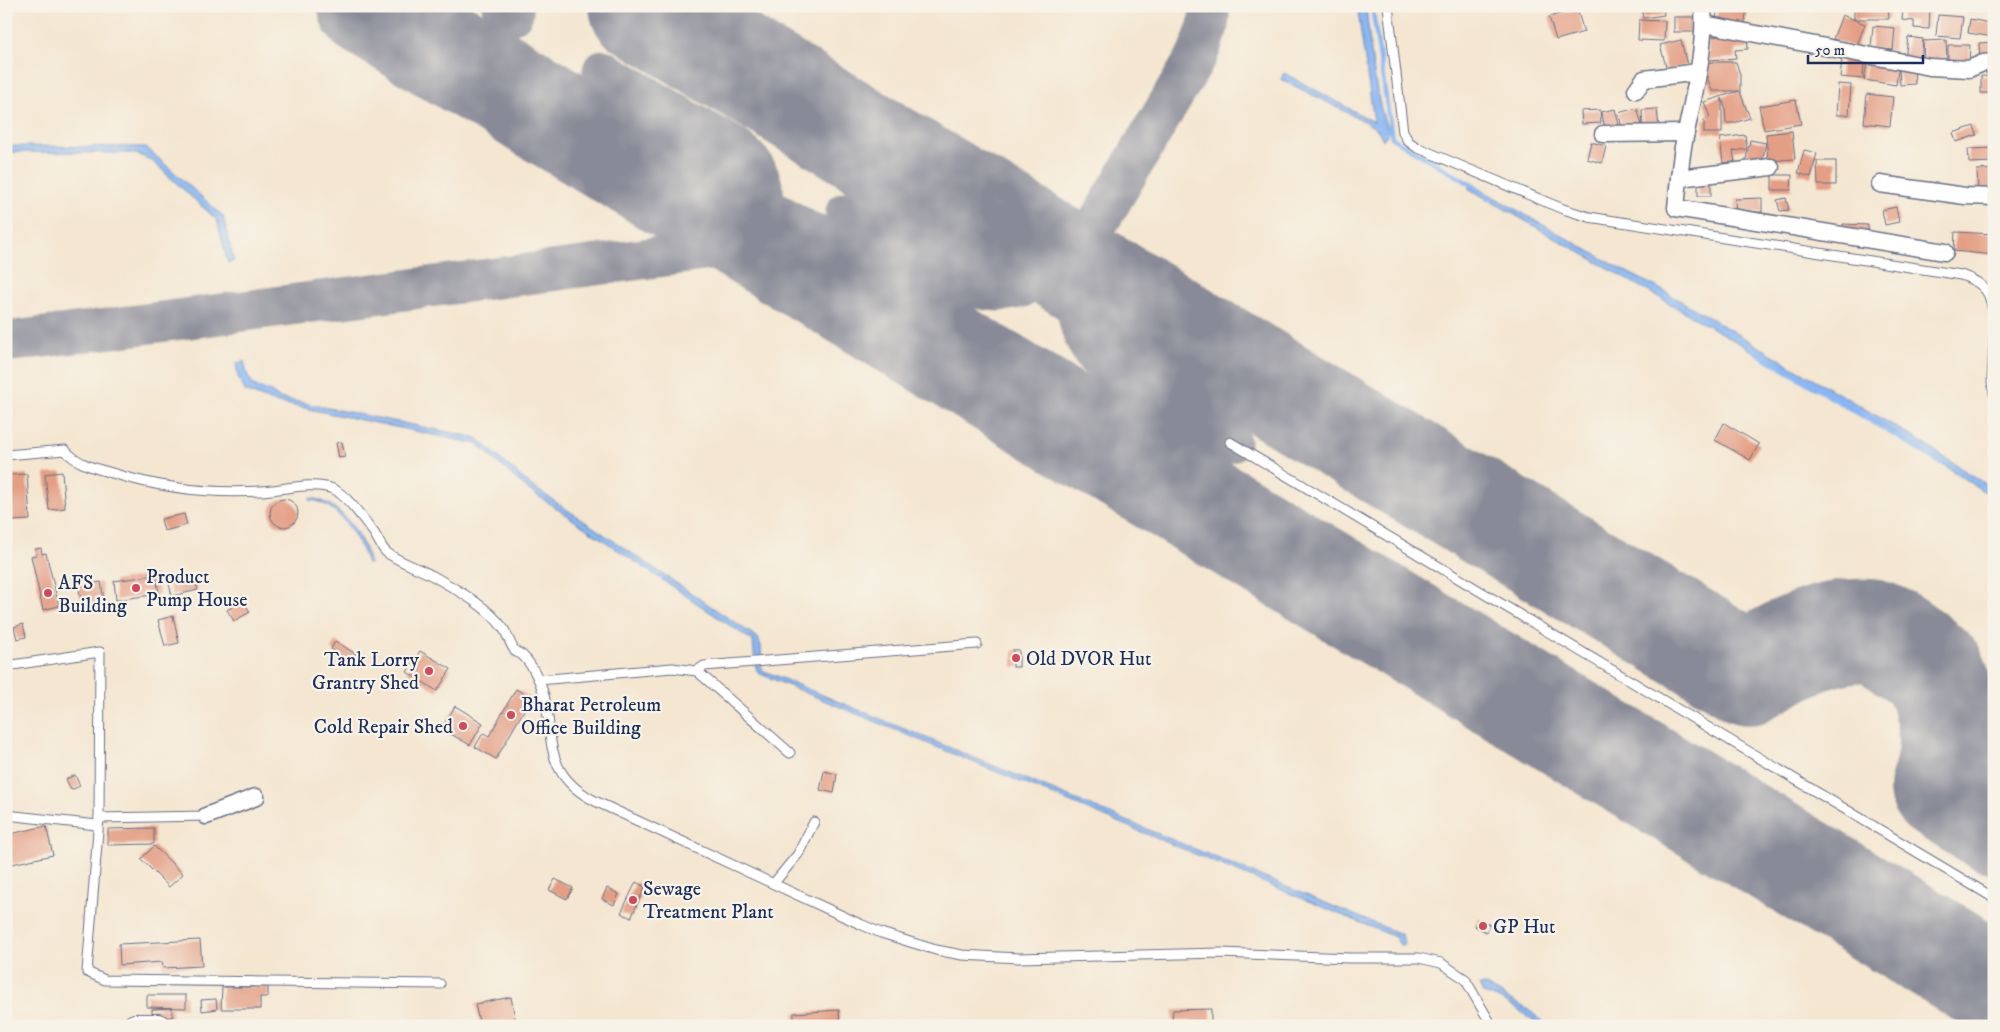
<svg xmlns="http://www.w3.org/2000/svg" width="2000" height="1032" font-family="'IM FELL DW Pica',serif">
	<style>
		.water { fill: #88b7f3; stroke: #5273a8 }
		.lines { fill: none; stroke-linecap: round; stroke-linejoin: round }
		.stream { stroke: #88b7f3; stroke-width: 4.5 }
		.taxiway { stroke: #888a97; stroke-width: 41 }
		.runway { stroke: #888a97; stroke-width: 104 }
		.building { fill: #e49e84 }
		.lane-casing { stroke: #676f86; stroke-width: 11 }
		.street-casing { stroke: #676f86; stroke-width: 19 }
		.secondary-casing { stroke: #676f86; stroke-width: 26 }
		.lane { stroke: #fff; stroke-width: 9 }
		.street { stroke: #fff; stroke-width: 16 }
		.secondary { stroke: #fff; stroke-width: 24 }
		.poi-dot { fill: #d1495b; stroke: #f7f3e8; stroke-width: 2 }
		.labels { text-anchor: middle; stroke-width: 4.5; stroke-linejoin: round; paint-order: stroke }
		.poi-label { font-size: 20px; fill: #1b2f5e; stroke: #f7f3e8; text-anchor: start }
	</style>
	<rect width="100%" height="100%" fill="#f7f3e8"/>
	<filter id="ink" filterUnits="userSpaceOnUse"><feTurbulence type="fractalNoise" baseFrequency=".02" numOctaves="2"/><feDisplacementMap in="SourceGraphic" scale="10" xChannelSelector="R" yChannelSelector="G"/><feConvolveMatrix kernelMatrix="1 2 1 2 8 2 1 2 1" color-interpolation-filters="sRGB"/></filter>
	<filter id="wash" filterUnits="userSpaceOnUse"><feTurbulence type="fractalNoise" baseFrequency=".0096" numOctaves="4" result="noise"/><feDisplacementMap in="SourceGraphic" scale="20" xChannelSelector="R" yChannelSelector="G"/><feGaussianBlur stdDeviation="1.12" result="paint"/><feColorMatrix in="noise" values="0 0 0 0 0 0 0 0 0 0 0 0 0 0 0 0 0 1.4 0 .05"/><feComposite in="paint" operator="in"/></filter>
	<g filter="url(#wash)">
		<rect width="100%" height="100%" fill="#f4e6d0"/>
		<g class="water">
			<path d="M1357,6H1366C1368,27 1377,120 1390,130L1383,140L1378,130L1364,121L1281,79L1284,73L1374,122Z"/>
			<polygon points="6,146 143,147 148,149 223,216 234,261 228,263 217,220 151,160 139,155 129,153 6,152"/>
			<polygon points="1473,185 1621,269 1664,291 1918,440 1994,490 1994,498 1892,431 1468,188"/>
			<polygon points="244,361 247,374 253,385 271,392 279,398 477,438 529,484 758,638 761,646 762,670 1398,933 1402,935 1405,944 1400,945 1395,937 758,673 755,664 753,641 526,488 477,444 270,401 245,391 238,377 236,363"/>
			<path d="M310,498C341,501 363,537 370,563L367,564C360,540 338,502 310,500Z"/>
			<path d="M1479,985H1485L1530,1011L1547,1026C1534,1026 1527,1015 1516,1008C1506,1002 1494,996 1483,993Z"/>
		</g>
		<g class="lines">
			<g class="stream">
				<polyline points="1372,6 1392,138 1477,188"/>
				<polyline points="1757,353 1941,463"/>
			</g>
			<g class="taxiway">
				<polyline points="502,6 513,13"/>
				<path d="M846,212C875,229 903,246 931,263C947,273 964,285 982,289C1025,299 1069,265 1092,233L1198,54L1208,26L1210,6"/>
				<path d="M1089,237C1068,280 1070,342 1113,372L1230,442"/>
				<polyline points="750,245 856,232 865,233 883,239"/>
				<path d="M6,342L750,245C768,223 769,186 751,163C738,147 716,137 698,127C666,108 635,89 603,70"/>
			</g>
			<g class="runway">
				<polyline points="370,6 849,293 1994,984"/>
				<path d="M641,6L1748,673C1784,651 1825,628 1869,631C1881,632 1900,644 1909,652C1917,658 1929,666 1935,674C1938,679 1939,687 1941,692C1953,728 1953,754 1941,789L1994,821"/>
			</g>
		</g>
		<g id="blocks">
			<g class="building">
				<polygon points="1641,6 1663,6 1664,15 1643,18"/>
				<polygon points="1718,6 1747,6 1744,29 1715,25"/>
				<polygon points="1854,6 1888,6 1889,19 1854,19"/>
				<polygon points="1936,6 1974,6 1974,11 1935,9"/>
				<polygon points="1903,7 1930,8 1929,29 1914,28 1914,21 1902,20"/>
				<polygon points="1577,9 1584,32 1556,40 1549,17"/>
				<polygon points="1842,15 1865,24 1856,48 1833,39"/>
				<polygon points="1938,15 1963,17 1960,38 1936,36"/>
				<rect x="1674" y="17" width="25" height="15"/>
				<polygon points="1970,19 1994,24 1994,37 1968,33"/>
				<polygon points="1639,20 1665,21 1664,41 1638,40"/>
				<polygon points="1873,26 1895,28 1893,50 1871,48"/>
				<polygon points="1747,34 1748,49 1735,50 1736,58 1709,60 1708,37"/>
				<polygon points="1908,37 1923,39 1921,62 1905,60"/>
				<polygon points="1681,40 1687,65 1667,70 1660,45"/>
				<polygon points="1946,40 1947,62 1924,64 1923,41"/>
				<polygon points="1994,42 1994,61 1980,62 1979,43"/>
				<polygon points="1948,45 1970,45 1969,65 1948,66"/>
				<polygon points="1868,58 1899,64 1896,85 1864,80"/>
				<polygon points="1842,59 1864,61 1863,79 1840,77"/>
				<polygon points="1708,62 1736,62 1740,74 1740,92 1750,118 1734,123 1726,123 1725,108 1722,98 1722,133 1704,133 1704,120 1710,117 1704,102 1739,91 1712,91 1706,74 1706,63"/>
				<polygon points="1987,63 1994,63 1994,74 1986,74"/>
				<polygon points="1914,65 1915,84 1900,85 1899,66"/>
				<polygon points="1981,76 1994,77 1994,93 1981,93"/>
				<polygon points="1838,84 1851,85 1849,115 1836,115"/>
				<polygon points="1867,94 1893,97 1890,126 1864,123"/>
				<polygon points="1796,100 1801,124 1764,130 1759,106"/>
				<polygon points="1637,108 1642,125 1623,130 1618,113"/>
				<polygon points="1615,109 1620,128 1606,131 1601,112"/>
				<polygon points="1657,109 1659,128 1643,129 1642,110"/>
				<polygon points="1600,110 1601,123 1582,124 1581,111"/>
				<polygon points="1974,126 1977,135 1956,142 1953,133"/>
				<polygon points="1792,131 1795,159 1768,161 1766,134"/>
				<polygon points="1745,135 1747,149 1733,151 1735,162 1723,163 1720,138"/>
				<polygon points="1750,140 1766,143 1761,167 1745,164"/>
				<polygon points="1591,142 1606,146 1602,163 1587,159"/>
				<polygon points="1994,148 1994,162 1969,163 1968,149"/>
				<polygon points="1804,150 1817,153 1811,177 1798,173"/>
				<polygon points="1817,161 1836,161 1836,185 1818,185"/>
				<polygon points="1994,169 1994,190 1978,191 1977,170"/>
				<polygon points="1772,175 1792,175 1791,190 1772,190"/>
				<rect x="1698" y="178" width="13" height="18"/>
				<polygon points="1762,198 1762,212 1736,213 1735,199"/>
				<polygon points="1786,198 1789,210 1780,211 1777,200"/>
				<polygon points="1896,207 1899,222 1885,225 1882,210"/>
				<polygon points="1843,224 1868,225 1868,235 1843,234"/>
				<polygon points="1955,232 1994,234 1994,255 1954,251"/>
				<polygon points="1724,423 1759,444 1750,460 1715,440"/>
				<polygon points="342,442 345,457 339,458 336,443"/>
				<polygon points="62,472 65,508 49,510 45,474"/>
				<polygon points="27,474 30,520 12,521 10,475"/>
				<circle cx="284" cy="513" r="14"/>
				<polygon points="184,514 187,525 164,531 161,519"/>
				<polygon points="41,548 42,554 46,553 59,606 43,610 31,556 36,555 35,549"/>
				<polygon points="156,575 159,594 116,600 114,581"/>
				<polygon points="194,577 198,590 172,596 169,584"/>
				<polygon points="101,582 104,600 82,604 78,586"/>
				<polygon points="243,600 250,612 234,621 227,610"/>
				<polygon points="173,616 179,643 165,646 158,620"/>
				<polygon points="23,624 26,637 17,639 14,627"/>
				<polygon points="335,641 356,654 352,661 331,649"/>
				<rect x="1013" y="650" width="6" height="17"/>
				<polygon points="420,651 451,669 437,691 407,672"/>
				<polygon points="516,689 531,698 496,759 475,747 483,733 489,736"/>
				<polygon points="455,706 483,723 470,745 442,729"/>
				<polygon points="824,771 837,774 834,793 820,790"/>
				<polygon points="75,775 80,786 71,790 66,779"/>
				<polygon points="46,826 53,855 12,864 6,835"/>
				<polygon points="154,828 154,844 108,845 108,829"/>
				<polygon points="154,846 183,874 169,887 141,859"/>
				<polygon points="555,879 573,888 567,899 549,890"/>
				<polygon points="636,882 645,887 631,918 621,913"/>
				<polygon points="607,888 619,894 614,905 602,899"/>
				<polygon points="1479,919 1490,925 1486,932 1475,926"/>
				<polygon points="200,940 202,966 163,968 162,962 120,965 119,944"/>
				<polygon points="222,987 268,987 268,997 260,997 260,1009 221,1009"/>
				<polygon points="147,995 186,995 186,1008 147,1007"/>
				<polygon points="511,997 516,1023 501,1026 480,1026 475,1004"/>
				<polygon points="216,999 217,1009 202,1011 201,1000"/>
				<polygon points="172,1008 173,1017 152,1018 152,1009"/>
				<polygon points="1211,1009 1211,1022 1172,1021 1173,1010"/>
				<polygon points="839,1010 840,1024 794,1026 794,1013"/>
			</g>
		</g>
	</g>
	<g filter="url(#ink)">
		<use href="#blocks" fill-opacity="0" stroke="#676f86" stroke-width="1"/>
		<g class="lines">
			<defs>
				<g id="lane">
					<path d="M1388,6L1403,132L1408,141L1416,147L1563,209L1589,217L1961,275C1987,284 1991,293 1994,319"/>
					<polyline points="1994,337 1992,382 1994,394"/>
					<polyline points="1230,442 1994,898"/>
					<path d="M6,455L65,450C77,464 94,468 112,473C160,488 210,494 261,491C282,490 313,481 333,489C346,494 365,521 374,533C378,539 381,547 386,552C399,562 418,568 433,576C457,590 486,605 503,628C508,635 510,645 515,651C517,653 520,653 522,655C527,659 530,664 533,669C564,721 529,768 597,802L860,924L881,933L936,950L962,955L1018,958L1221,953L1350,958H1419L1441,963L1465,979L1492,1026"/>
					<polyline points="6,666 100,652 99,818"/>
					<polyline points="697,671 704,666 977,644"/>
					<polyline points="539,680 672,668 697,671 790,753"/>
					<polyline points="6,815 97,825"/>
					<polyline points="206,816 99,818 87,972 105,980 440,984"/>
					<polyline points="774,883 798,854 814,822"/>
				</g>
				<g id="street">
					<path d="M1703,6C1706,54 1692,100 1683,147C1680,167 1678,187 1676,208L1945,252"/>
					<polyline points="1704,24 1930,67 1969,69 1983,63 1994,62"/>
					<polyline points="1636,90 1644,79 1698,72"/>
					<polyline points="1603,134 1686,133"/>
					<polyline points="1679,178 1771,167"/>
					<polyline points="1880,184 1965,196 1994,197"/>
					<polyline points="206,816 256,797"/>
				</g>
				<polyline id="secondary" points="135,1026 158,1026"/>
			</defs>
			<use href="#lane" class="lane-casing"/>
			<use href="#street" class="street-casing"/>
			<use href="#secondary" class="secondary-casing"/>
			<use href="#lane" class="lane"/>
			<use href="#street" class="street"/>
			<use href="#secondary" class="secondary"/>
		</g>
	</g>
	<g class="poi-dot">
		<circle cx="136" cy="588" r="5"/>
		<circle cx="48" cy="593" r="5"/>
		<circle cx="1016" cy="658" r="5"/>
		<circle cx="429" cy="671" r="5"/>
		<circle cx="511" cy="715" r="5"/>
		<circle cx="463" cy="726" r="5"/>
		<circle cx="633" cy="900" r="5"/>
		<circle cx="1483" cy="926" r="5"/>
	</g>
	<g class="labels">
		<g class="poi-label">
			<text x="146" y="583">Product<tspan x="146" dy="23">Pump House</tspan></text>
			<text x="58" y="589">AFS<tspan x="58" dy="23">Building</tspan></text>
			<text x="1026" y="665">Old DVOR Hut</text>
			<text x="419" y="666" text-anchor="end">Tank Lorry<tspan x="419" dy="23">Grantry Shed</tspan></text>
			<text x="521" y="711">Bharat Petroleum<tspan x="521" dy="23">Office Building</tspan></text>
			<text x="453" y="733" text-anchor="end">Cold Repair Shed</text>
			<text x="643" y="895">Sewage<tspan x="643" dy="23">Treatment Plant</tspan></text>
			<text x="1493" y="933">GP Hut</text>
		</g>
	</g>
	<rect width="2000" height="1032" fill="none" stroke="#f7f3e8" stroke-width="25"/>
	<path d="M1808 55v8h115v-8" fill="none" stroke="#1b2f5e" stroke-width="2.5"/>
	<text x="1815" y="55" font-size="15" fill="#1b2f5e" stroke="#f7f3e8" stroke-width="4" paint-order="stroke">50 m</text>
</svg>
